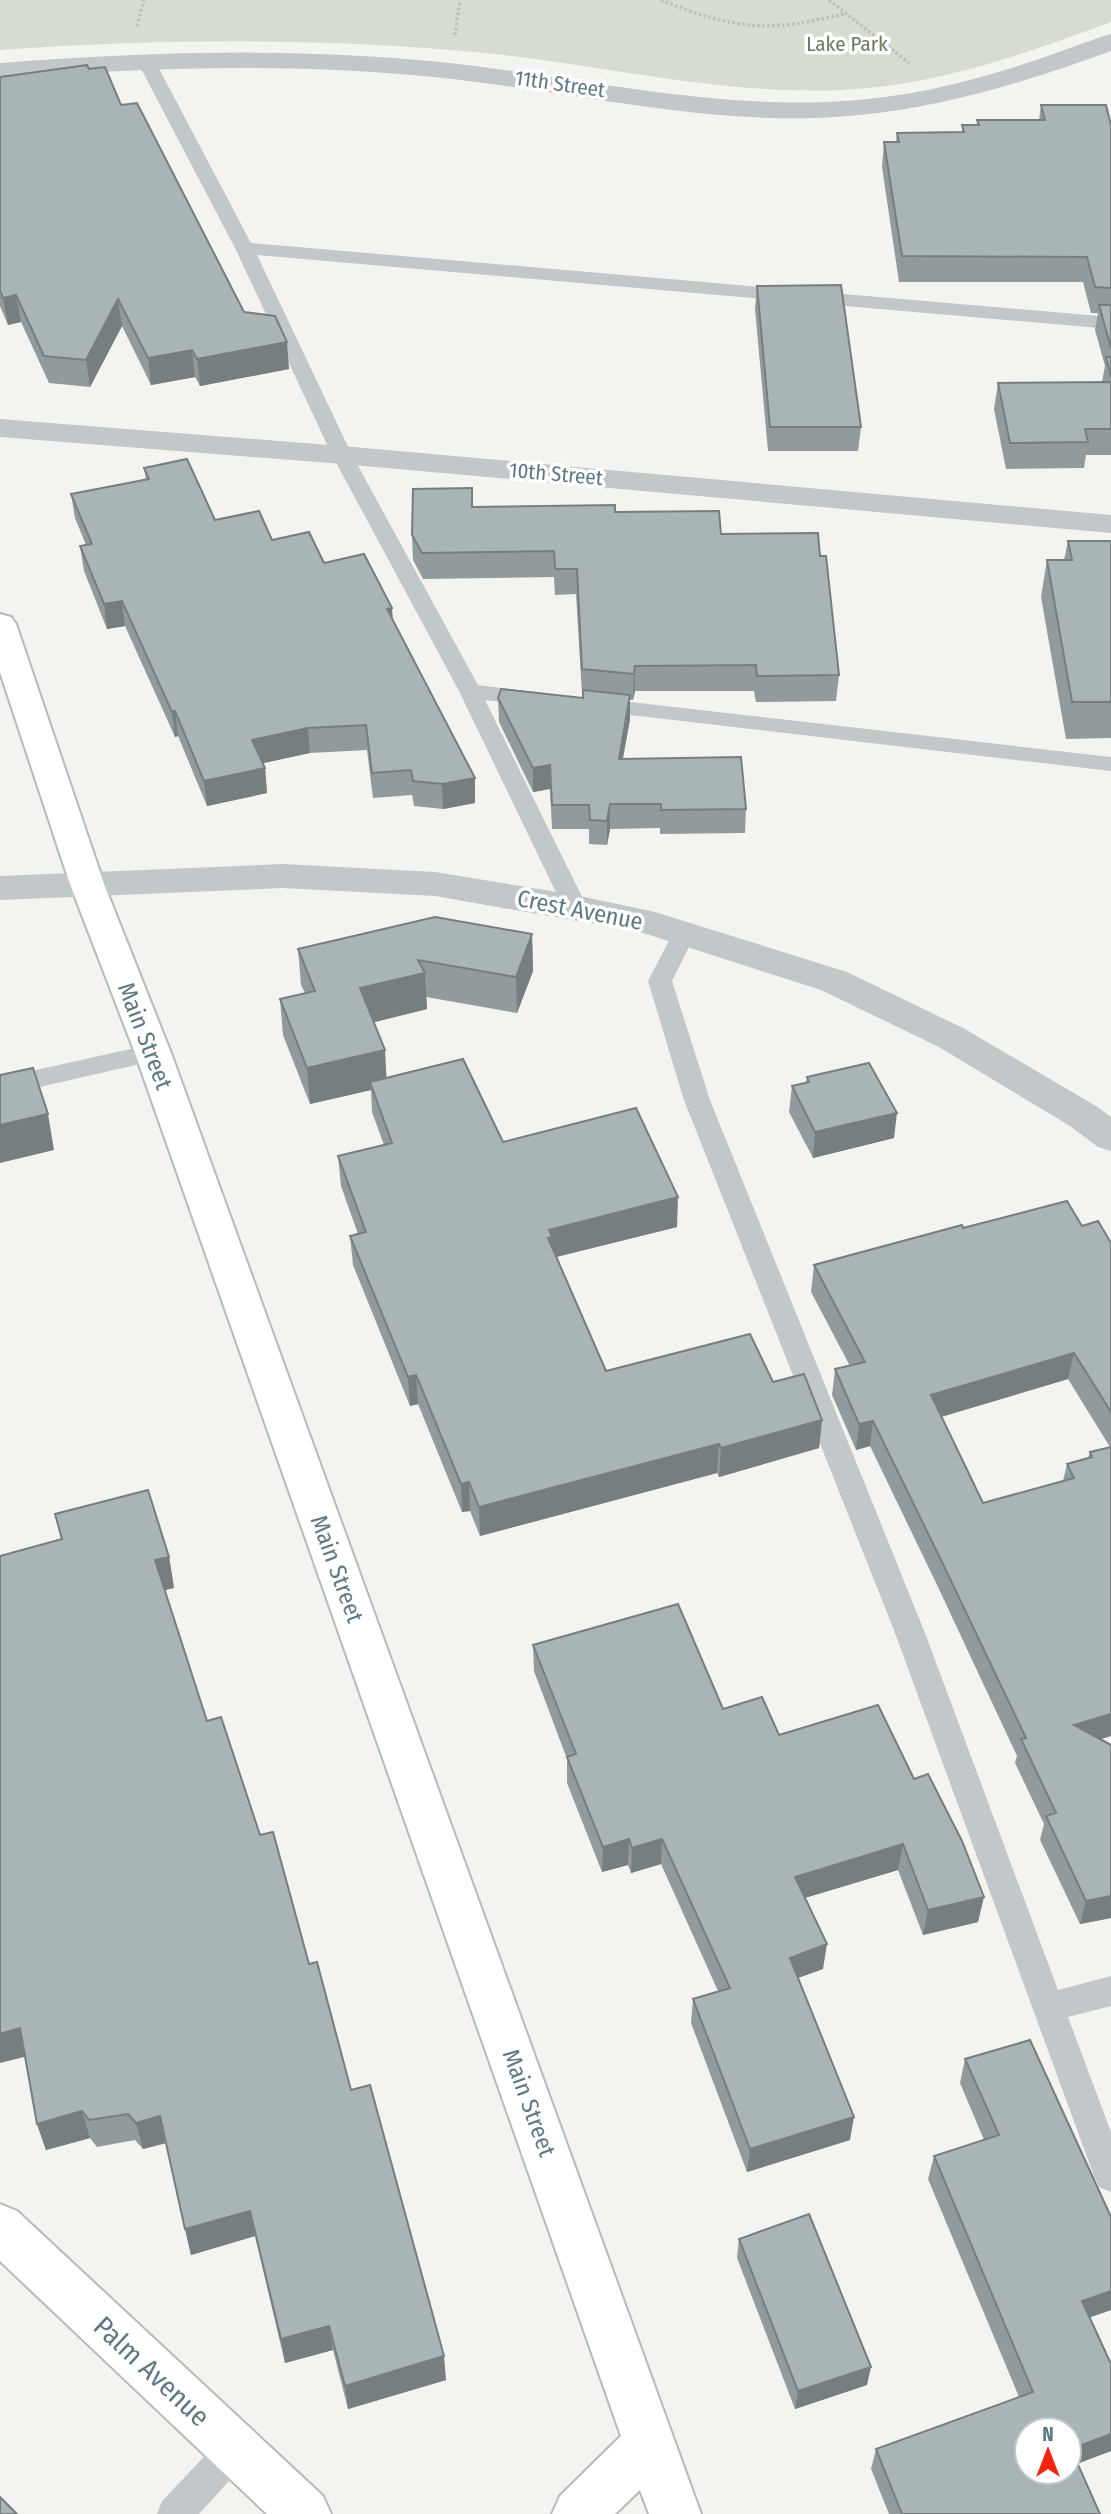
<svg xmlns="http://www.w3.org/2000/svg" width="1111" height="2514" font-family="'Fira Sans Condensed',sans-serif">
	<style>
		.green { fill: #d6dcd0 }
		.lines { fill: none; stroke-linecap: round; stroke-linejoin: round }
		.secondary-casing { stroke: #b4bbbe; stroke-width: 4 }
		.path { stroke: #bcbec0; stroke-width: 3.5; stroke-dasharray: 2.5 2.5; stroke-linecap: butt }
		.lane { fill: #c2c7c9; fill-rule: evenodd }
		.street { fill: #c2c7c9; fill-rule: evenodd }
		.secondary { fill: #fff; fill-rule: evenodd }
		.wall { fill: #919b9d; fill-rule: evenodd }
		.shaded-wall { fill: #767e80 }
		.building { fill: #a9b4b7; stroke: #767e80; stroke-width: 2; fill-rule: evenodd }
		.labels { text-anchor: middle; stroke-width: 7; stroke-linejoin: round; paint-order: stroke }
		.far-park-label { font-size: 21px; fill: #687a5f; stroke: #fff }
		.far-street-label { font-size: 21px; fill: #607883; stroke: #fff }
		.street-label { font-size: 24px; fill: #607883; stroke: #fff }
		.near-street-label { font-size: 28px; fill: #607883; stroke: #fff }
	</style>
	<rect width="100%" height="100%" fill="#f4f3ef"/>
	<path class="green" d="M0,0H1111V22C1035,50 959,78 878,87C747,102 615,66 485,53C324,37 162,39 0,50Z"/>
	<g class="lines">
		<defs>
			<g id="secondary">
				<polygon points="0,614 11,617 16,624 104,884 171,1053 701,2514 649,2514 640,2490 615,2514 552,2514 560,2496 621,2436 135,1053 70,884 0,672"/>
				<polygon points="0,2204 17,2211 323,2496 331,2514 267,2514 0,2261"/>
			</g>
		</defs>
		<use href="#secondary" class="secondary-casing"/>
		<g class="path">
			<path d="M661,0C735,30 770,33 847,13"/>
			<polyline points="829,0 909,63"/>
			<polyline points="137,26 144,0"/>
			<polyline points="455,35 460,0"/>
		</g>
		<g class="lane">
			<polygon points="146,56 155,61 251,243 1111,317 1111,329 257,255 352,455 478,685 535,692 543,694 546,699 543,704 535,706 485,700 587,907 583,913 575,915 567,913 563,907 459,691 332,455 235,248 137,61"/>
			<polygon points="595,698 1111,757 1111,771 587,710 584,705 587,700"/>
			<polygon points="684,925 692,927 696,933 672,981 710,1100 925,1633 1058,1990 1111,1976 1111,2006 1068,2017 1111,2132 1111,2192 1099,2187 1094,2176 895,1633 684,1100 648,981 676,927"/>
			<polygon points="153,1044 162,1047 165,1053 162,1059 0,1096 0,1078"/>
			<polygon points="235,2431 247,2437 253,2449 247,2461 199,2514 157,2514 162,2501 223,2437"/>
		</g>
		<g class="street">
			<path d="M1111,34V51C1016,86 918,115 815,118C680,122 546,86 412,75C274,63 137,68 0,79V63C146,52 293,47 440,62C573,76 709,110 844,101C910,97 974,81 1036,60C1061,52 1086,41 1111,34Z"/>
			<polygon points="0,419 342,446 1111,515 1111,533 342,464 0,437"/>
			<polygon points="283,864 435,872 575,895 655,912 847,972 965,1029 1096,1106 1111,1117 1111,1151 1098,1147 1070,1126 939,1047 821,990 640,932 435,896 283,888 0,900 0,876"/>
		</g>
		<use href="#secondary" class="secondary"/>
	</g>
	<g class="wall">
		<polygon points="89,69 121,105 244,312 289,369 200,386 195,377 151,385 122,326 90,387 49,383 21,322 8,325 0,306 0,77"/>
		<polygon points="1041,105 1111,125 1111,455 1086,455 1084,468 1006,469 994,409 998,383 1102,382 1105,366 1095,330 1098,313 1091,313 1083,282 899,282 882,167 884,142 896,142 897,133 962,132 962,125 977,125 977,120 1039,120"/>
		<polygon points="757,286 861,427 858,451 768,451 755,309"/>
		<polygon points="144,468 215,520 272,540 324,563 393,621 475,778 475,803 443,809 414,806 412,795 373,798 367,750 310,753 262,763 265,768 267,793 207,806 178,736 175,737 125,626 107,629 84,571 80,546 86,545 75,518 71,494 146,480"/>
		<polygon points="472,507 615,512 820,556 839,675 836,701 756,702 754,691 635,691 633,700 630,700 630,719 623,759 746,809 745,833 660,834 660,828 610,829 607,845 589,844 589,829 552,829 550,789 533,792 499,722 498,698 583,698 583,694 582,694 576,594 555,595 554,577 423,579 413,560 412,535"/>
		<polygon points="1068,541 1111,541 1111,738 1066,739 1041,597 1047,560 1064,560"/>
		<polygon points="532,934 533,971 517,1013 426,997 427,1009 374,1022 386,1078 503,1142 677,1227 556,1257 606,1371 773,1382 822,1420 819,1448 719,1477 717,1473 480,1536 470,1511 462,1512 418,1404 410,1406 353,1265 350,1236 358,1234 341,1186 338,1156 384,1145 372,1112 371,1090 310,1104 283,1035 280,999 305,993 301,985 298,949"/>
		<polygon points="807,1077 894,1138 813,1158 789,1112 792,1086 806,1083"/>
		<path d="M1082,1226L1111,1243V1736L1101,1739L1111,1745V1918L1080,1924L1040,1840L1044,1824L1015,1763L1017,1756L938,1587L870,1446L856,1450L832,1395L835,1369L850,1366L811,1292L814,1265L963,1228ZM1068,1379L1110,1447L1090,1452L1088,1458L1067,1464L1063,1481L983,1503L941,1417Z"/>
		<polygon points="55,1514 169,1557 174,1588 165,1590 207,1721 260,1835 309,1964 446,2380 348,2409 333,2350 285,2363 255,2236 191,2255 166,2143 143,2149 135,2140 97,2147 90,2138 46,2150 37,2124 25,2056 61,1539"/>
		<polygon points="533,1645 723,1709 779,1735 878,1705 978,1922 923,1935 898,1870 805,1898 823,1969 798,1978 850,2140 747,2172 691,2023 693,1999 718,1991 661,1864 631,1873 628,1865 602,1872 567,1783 567,1759 534,1671"/>
		<polygon points="965,2059 1111,2310 1089,2317 1111,2364 1111,2451 1078,2463 1100,2514 889,2514 871,2469 876,2449 1019,2397 928,2179 934,2156 984,2140 960,2083"/>
		<polygon points="739,2239 867,2385 795,2409 737,2258"/>
	</g>
	<g class="shaded-wall">
		<polygon points="16,295 21,322 8,325 3,298"/>
		<polygon points="118,299 122,326 90,387 86,360"/>
		<polygon points="287,342 289,369 200,386 197,359"/>
		<polygon points="192,350 195,377 151,385 148,358"/>
		<polygon points="122,601 125,626 107,629 104,604"/>
		<polygon points="392,608 394,633 387,609"/>
		<polygon points="635,666 635,691 633,700 634,674"/>
		<polygon points="630,695 630,719 618,783 619,759"/>
		<polygon points="175,711 178,736 175,737 172,712"/>
		<polygon points="308,728 310,753 255,765 252,740"/>
		<polygon points="550,765 550,789 533,792 533,768"/>
		<polygon points="265,768 267,793 207,806 204,781"/>
		<polygon points="475,778 475,803 443,809 442,784"/>
		<polygon points="610,804 610,829 607,845 607,821"/>
		<polygon points="532,934 533,971 517,1013 516,977"/>
		<polygon points="425,973 427,1009 363,1025 360,988"/>
		<polygon points="385,1050 387,1086 370,1082 371,1090 310,1104 307,1068"/>
		<polygon points="897,1113 894,1138 813,1158 815,1132"/>
		<polygon points="48,1114 54,1150 0,1163 0,1125"/>
		<polygon points="678,1197 677,1227 552,1258 548,1238 549,1230"/>
		<polygon points="1074,1353 1068,1379 927,1421 931,1395"/>
		<polygon points="416,1375 418,1404 410,1406 408,1377"/>
		<polygon points="822,1420 819,1448 719,1477 721,1448"/>
		<polygon points="873,1421 870,1446 856,1450 859,1424"/>
		<polygon points="719,1444 717,1473 480,1536 479,1507"/>
		<polygon points="469,1482 470,1511 462,1512 461,1484"/>
		<polygon points="169,1557 174,1588 161,1591 155,1560"/>
		<polygon points="1111,1714 1111,1736 1068,1749 1074,1725"/>
		<polygon points="629,1839 628,1865 602,1872 603,1847"/>
		<polygon points="662,1839 661,1864 631,1873 632,1848"/>
		<polygon points="903,1844 898,1870 791,1902 795,1877"/>
		<polygon points="1111,1896 1111,1918 1080,1924 1086,1901"/>
		<polygon points="984,1897 978,1922 923,1935 928,1910"/>
		<polygon points="827,1944 823,1969 786,1982 790,1958"/>
		<polygon points="20,2028 28,2056 0,2063 0,2034"/>
		<polygon points="82,2111 90,2138 46,2150 37,2124"/>
		<polygon points="160,2116 166,2143 143,2149 136,2123"/>
		<polygon points="854,2117 850,2140 747,2172 750,2149"/>
		<polygon points="250,2211 255,2236 191,2255 185,2229"/>
		<polygon points="1111,2291 1111,2310 1074,2323 1082,2301"/>
		<polygon points="329,2326 333,2350 285,2363 281,2339"/>
		<polygon points="444,2356 446,2380 348,2409 345,2386"/>
		<polygon points="871,2367 867,2385 795,2409 798,2391"/>
		<polygon points="1111,2434 1111,2451 1069,2467 1071,2449"/>
	</g>
	<g class="building">
		<polygon points="87,65 89,69 105,67 121,105 137,103 244,312 275,316 287,342 197,359 192,350 148,358 118,299 86,360 44,356 16,295 3,298 0,290 0,77"/>
		<polygon points="1041,105 1106,105 1111,125 1111,288 1095,287 1087,257 902,256 884,142 899,142 897,133 964,132 962,125 979,125 977,120 1045,120"/>
		<polygon points="841,285 861,427 770,427 757,286"/>
		<polygon points="1099,305 1111,305 1111,348"/>
		<polygon points="1106,357 1111,357 1111,377"/>
		<polygon points="1111,382 1111,429 1085,429 1088,442 1010,443 998,383"/>
		<polygon points="187,459 215,520 259,511 272,540 309,532 324,563 364,554 392,608 387,609 475,778 442,784 413,781 411,770 372,773 366,725 308,728 252,740 265,768 204,781 175,711 172,712 122,601 104,604 80,546 92,544 71,494 149,479 144,468"/>
		<polygon points="472,488 472,507 615,505 615,512 719,511 721,534 818,533 820,556 826,556 839,675 757,676 756,665 635,666 634,674 582,669 577,569 555,569 554,551 422,553 412,535 413,489"/>
		<polygon points="1068,541 1111,541 1111,702 1072,702 1047,560 1072,560"/>
		<polygon points="501,689 583,698 583,690 630,695 619,759 741,757 746,809 661,810 661,804 610,804 607,821 590,820 589,805 552,805 550,765 533,768 498,698"/>
		<polygon points="435,917 532,934 516,977 418,960 425,973 360,988 385,1050 307,1068 280,999 315,991 298,949"/>
		<polygon points="463,1059 503,1142 636,1108 678,1197 549,1230 552,1237 548,1238 606,1371 750,1334 773,1382 804,1374 822,1420 721,1448 719,1444 479,1507 469,1482 461,1484 416,1375 408,1377 350,1236 366,1232 338,1156 392,1143 370,1082"/>
		<polygon points="869,1063 897,1113 815,1132 792,1086 809,1082 807,1077"/>
		<polygon points="33,1068 48,1114 0,1125 0,1075"/>
		<polygon points="1067,1201 1082,1226 1098,1221 1111,1243 1111,1412 1074,1353 931,1395 983,1503 1074,1478 1067,1464 1092,1457 1090,1452 1111,1447 1111,1714 1074,1725 1111,1745 1111,1896 1086,1901 1046,1816 1056,1813 1021,1739 1026,1738 942,1562 873,1421 859,1424 835,1369 865,1362 814,1265 962,1225 963,1228"/>
		<polygon points="148,1490 169,1557 155,1560 207,1721 221,1717 260,1835 273,1832 309,1964 317,1962 351,2090 370,2085 444,2356 345,2386 329,2326 281,2339 250,2211 185,2229 160,2116 136,2123 128,2114 89,2120 82,2111 37,2124 20,2028 0,2034 0,1556 62,1539 55,1514"/>
		<polygon points="678,1604 723,1709 762,1697 779,1735 878,1705 914,1779 928,1774 962,1841 984,1897 928,1910 903,1844 795,1877 827,1944 790,1958 854,2117 750,2149 693,1999 730,1988 662,1839 632,1848 629,1839 603,1847 567,1757 576,1754 533,1645"/>
		<path d="M1030,2040L1111,2217V2291L1082,2301L1111,2364V2434L1071,2449L1100,2514H902L876,2449L1033,2392L934,2156L999,2135L965,2059ZM1027,2430H1069V2472H1027Z"/>
		<polygon points="809,2214 871,2367 798,2391 739,2239"/>
		<polygon points="0,2497 17,2514 0,2514"/>
	</g>
	<g class="labels">
		<g class="far-park-label">
			<text x="847" y="51">Lake Park</text>
		</g>
		<g class="far-street-label">
			<text transform="translate(560 84) rotate(8)" y="7">11th Street</text>
			<text transform="translate(556 474) rotate(5)" y="7">10th Street</text>
		</g>
		<g class="street-label">
			<text transform="translate(580 910) rotate(11)" y="8">Crest Avenue</text>
			<text transform="translate(145 1036) rotate(69)" y="8">Main Street</text>
			<text transform="translate(337 1569) rotate(70)" y="8">Main Street</text>
			<text transform="translate(529 2103) rotate(70)" y="8">Main Street</text>
		</g>
		<g class="near-street-label">
			<text transform="translate(152 2371) rotate(43)" y="10">Palm Avenue</text>
		</g>
	</g>
	<g transform="translate(1048 2451)"><circle r="33" fill="#ffffff" stroke="#bfc9cd" stroke-width="2"/>
	<path d="M0-5L12 26L0 18L-12 26Z" fill="#f5240e"/>
	<text y="-10" font-size="19" font-weight="bold" text-anchor="middle" fill="#607883">N</text>
	</g>
</svg>
